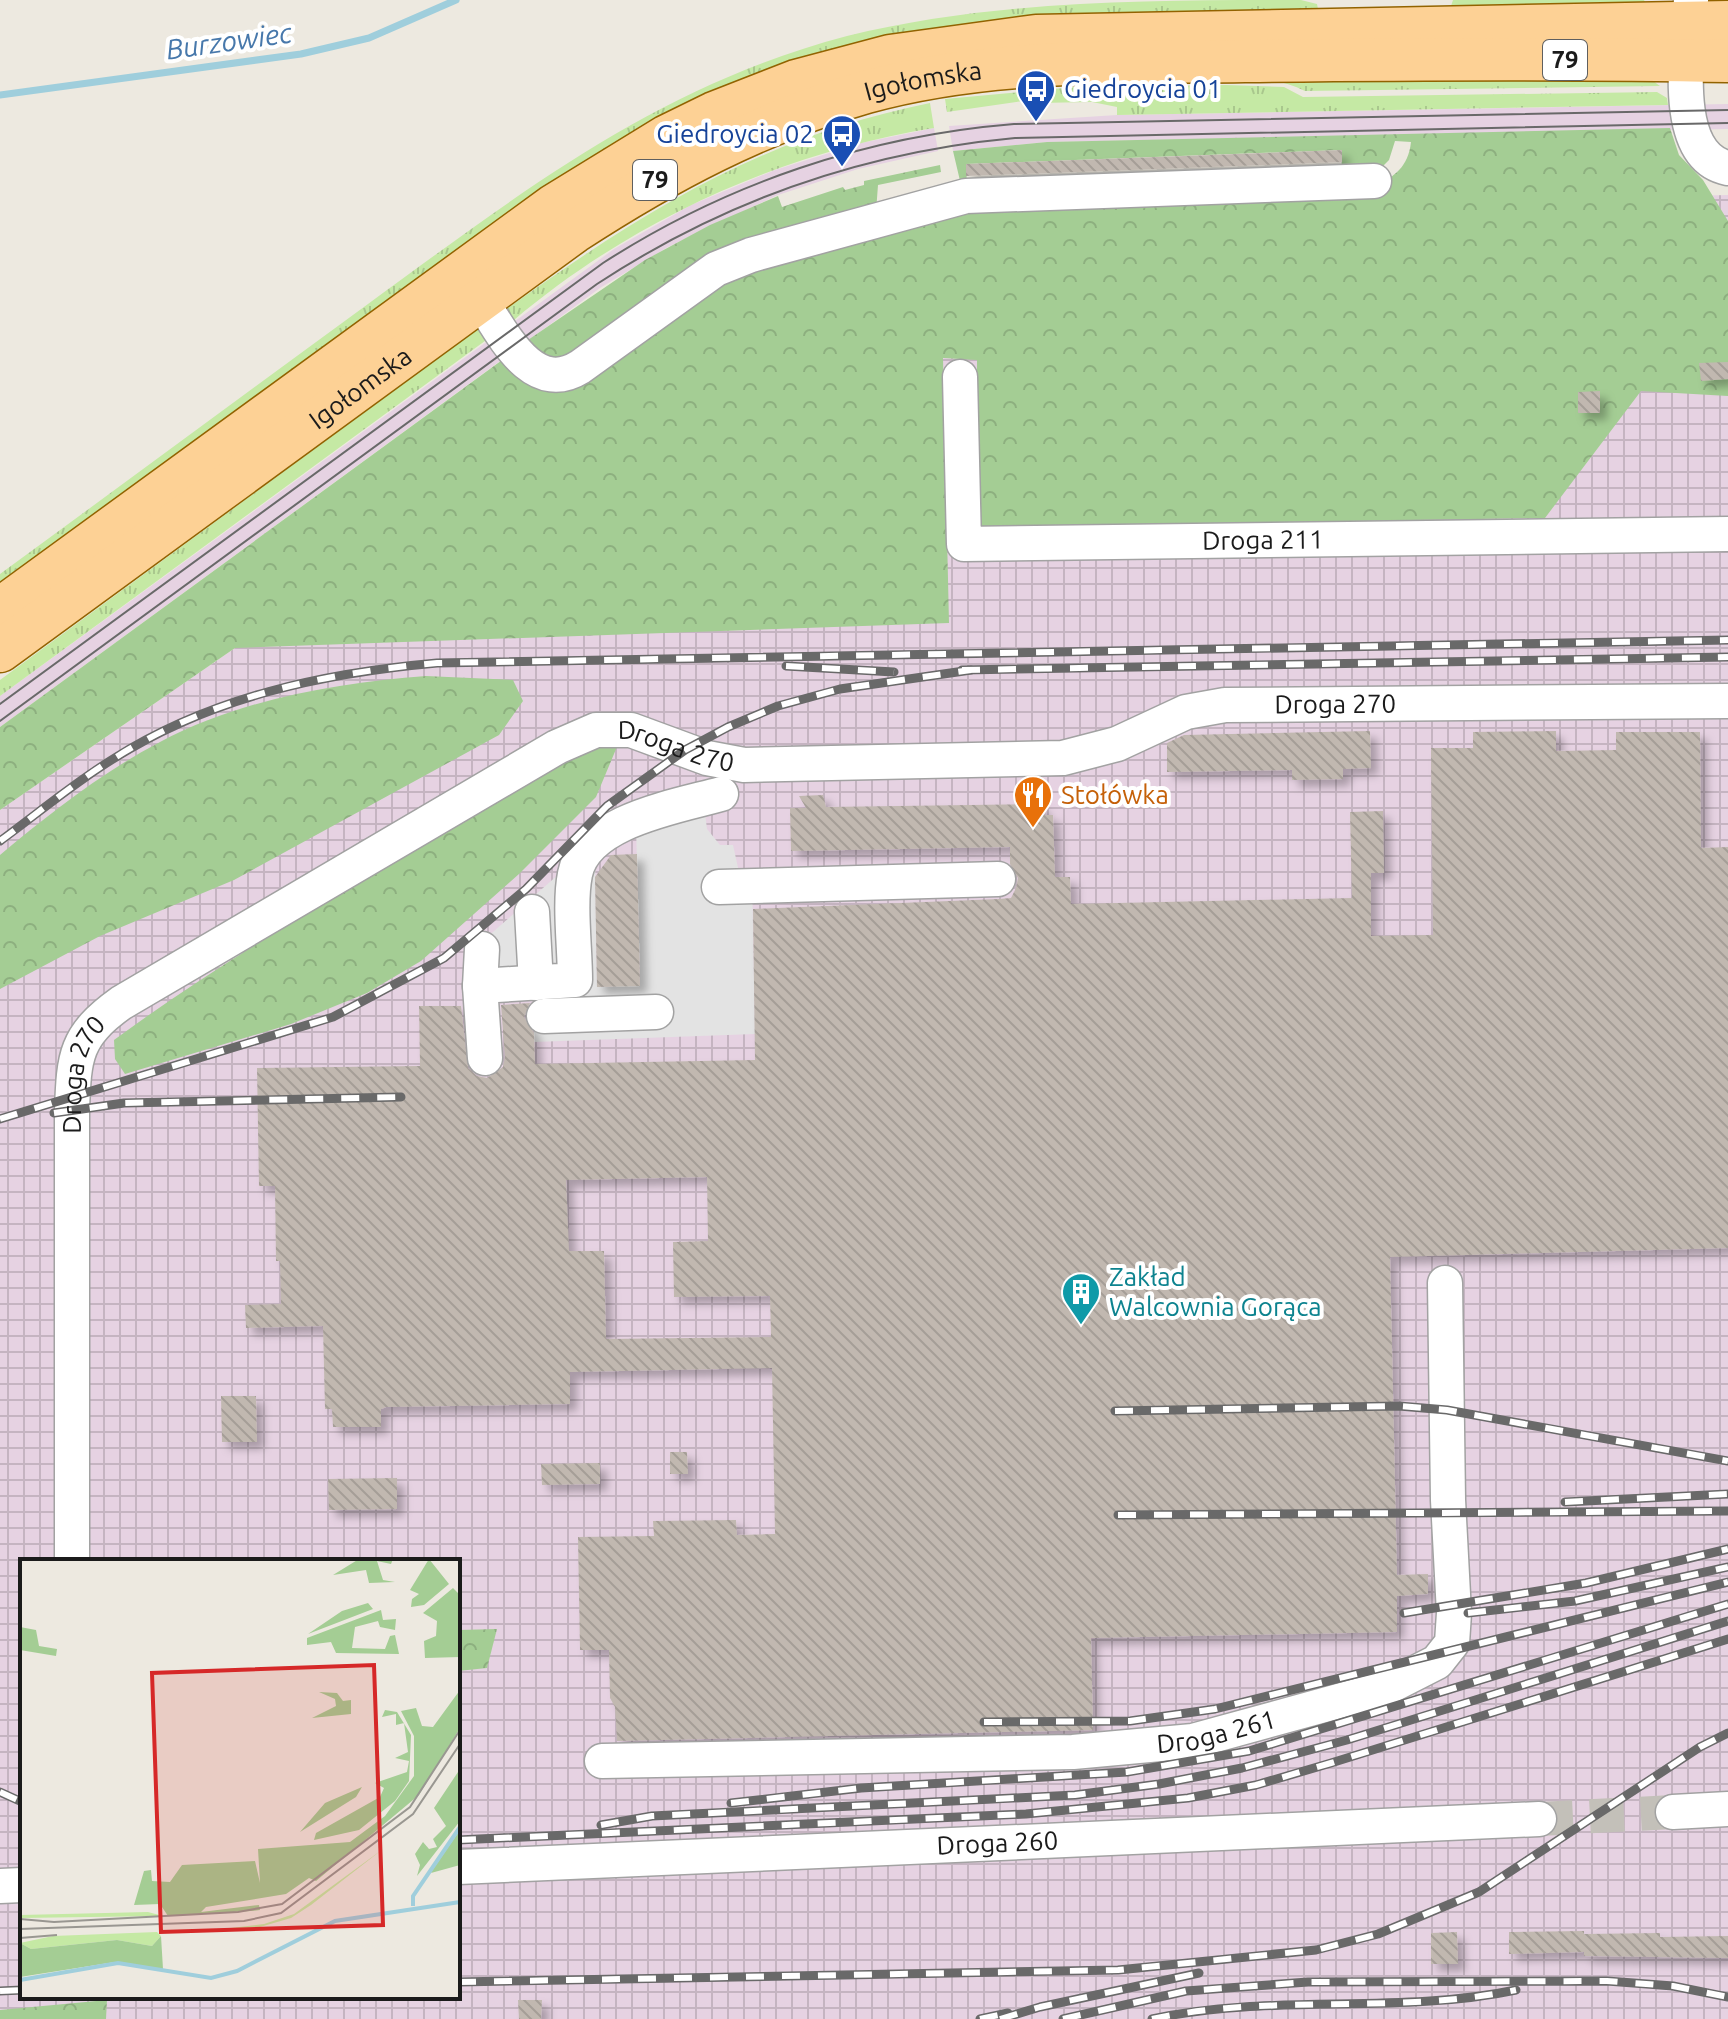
<svg xmlns="http://www.w3.org/2000/svg" width="1728" height="2019" font-family="Ubuntu,sans-serif">
	<style>
		.industrial { fill: url(#industrial-grid); fill-rule: evenodd }
		.railway { fill: #e6d2e2 }
		.grass { fill: url(#grass-tufts) }
		.forest { fill: url(#forest-crowns) }
		.parking { fill: #e3e3e3 }
		.lines { fill: none; stroke-linecap: round; stroke-linejoin: round }
		.stream { stroke: #9fcedc; stroke-width: 7 }
		.building { fill: url(#building-back-hatch); fill-rule: evenodd; filter: url(#shadow) }
		.minor-tunnel { stroke: #c3c0b9; stroke-width: 34; stroke-dasharray: 34 17; stroke-linecap: butt }
		.minor-casing { stroke: #a2a2a2; stroke-width: 37 }
		.major-casing { stroke: #926300; stroke-width: 45 }
		.minor { stroke: #fff; stroke-width: 34 }
		.major { stroke: #fdd195; stroke-width: 42 }
		.tram { stroke: #696969; stroke-width: 2 }
		.rail-casing { stroke: #696969; stroke-width: 9 }
		.rail { stroke: #fff; stroke-width: 6; stroke-dasharray: 18; stroke-linecap: butt }
		.labels { text-anchor: middle; stroke-width: 8; stroke-linejoin: round; paint-order: stroke }
		.shield { fill: #fff; stroke: #5f5f5f; stroke-width: 2 }
		.shield-label { font-size: 24px; font-weight: bold; fill: #1b1b1b }
		.street-label { font-size: 26px; fill: #1b1b1b; stroke: #fff }
		.transit-label { font-size: 26px; fill: #164399; stroke: #fff; text-anchor: start }
		.food-label { font-size: 26px; fill: #c56008; stroke: #fff; text-anchor: start }
		.culture-label { font-size: 26px; fill: #0d838f; stroke: #fff; text-anchor: start }
		.water-label { font-size: 28px; font-style: italic; fill: #4778ab; stroke: #fff }
		.inset-river { fill: none; stroke: #9fcedc; stroke-width: 4 }
		.inset-road { fill: none; stroke: #999791; stroke-width: 2 }
		.view { fill: #d62828; fill-opacity: 0.15; stroke: #d62828; stroke-width: 4 }
		.inset-edge { fill: none; stroke: #1b1b1b; stroke-width: 4 }
	</style>
	<defs>
		<pattern id="industrial-grid" width="8" height="8" patternUnits="userSpaceOnUse" patternTransform="scale(2)"><rect width="8" height="8" fill="#e6d2e2"/><path d="M0 4h8M4 0v8" fill="none" stroke="#c5b4c1"/></pattern>
		<pattern id="grass-tufts" width="24" height="20" patternUnits="userSpaceOnUse" patternTransform="scale(2)"><rect width="24" height="20" fill="#c5e9a4"/><path d="M3 7l-1-3M5 7V3M7 7l1-3M15 17l-1-3M17 17v-4M19 17l1-3" fill="none" stroke="#a9c78d"/></pattern>
		<pattern id="forest-crowns" width="20" height="18" patternUnits="userSpaceOnUse" patternTransform="scale(2)"><rect width="20" height="18" fill="#a4cd94"/><path d="M2 6a3 3 0 1 1 6 0M12 15a3 3 0 1 1 6 0" fill="none" stroke="#8daf7f"/></pattern>
		<pattern id="building-back-hatch" width="6" height="6" patternUnits="userSpaceOnUse" patternTransform="scale(2)"><rect width="6" height="6" fill="#c1b8b0"/><path d="M-1 5l2 2M0 0l6 6M5-1l2 2" fill="none" stroke="#a59e97"/></pattern>
		<filter id="shadow"><feDropShadow dx="7" dy="7" stdDeviation="4" flood-color="#0004"/></filter>
	</defs>
	<rect width="100%" height="100%" fill="#ede9e0"/>
	<path class="industrial" d="M1728,195V2019H0V810L235,648L1039,212ZM22,1561H458V1997H22Z"/>
	<g class="railway">
		<polygon points="1728,104 1728,129 1047,142 953,151 949,126 1117,115"/>
		<polygon points="934,128 938,151 858,169 778,195 668,247 600,288 0,727 0,696 614,249 691,205 775,170 861,143"/>
	</g>
	<g class="grass">
		<path d="M1301,0L1317,4L1318,9L1300,13L928,33L0,591V574C123,484 245,394 368,304C523,191 658,86 847,36C993,0 1151,0 1301,0Z"/>
		<polygon points="1453,0 1644,0 1645,2 1632,8 1497,11 1451,6"/>
		<path d="M1165,76L1383,82L1635,76L1649,78L1660,86L1305,91C1260,68 1194,79 1144,80C1088,81 1031,82 975,89C792,113 649,198 503,304V300C646,199 782,114 959,88C1027,78 1096,77 1165,76Z"/>
		<polygon points="1226,85 1284,87 1303,97 1657,92 1667,98 1668,105 1117,115 1117,107 1092,102 1037,103 1036,99 947,112 945,99 1075,87"/>
		<path d="M930,103L934,128C781,153 632,220 514,320L501,313C641,213 758,138 930,103Z"/>
		<polygon points="486,323 489,338 0,696 0,680"/>
	</g>
	<g class="forest">
		<path d="M1670,128L1679,155L1703,180L1728,221V396L1641,391L1545,518L976,527L977,360L943,358L949,623L235,648L0,810V727L509,355L526,376L711,280L975,207L1373,189C1395,175 1408,168 1411,142L1395,141L1389,160L1382,167L1342,170L1341,150L966,164L967,184L961,185L953,151L1047,142Z"/>
		<polygon points="940,165 941,172 878,185 876,212 748,247 581,357 544,361 528,340 645,260 710,225 778,196 782,207 843,187 845,190 864,185 864,181"/>
		<path d="M426,676L513,680L523,701L499,735L234,880L100,936L0,989V855C49,814 104,771 160,742C241,699 336,683 426,676Z"/>
		<path d="M619,742L596,797L519,874L421,961L367,993L291,1024L125,1074L115,1059L114,1040C213,967 319,906 424,843C485,806 549,761 619,742Z"/>
		<polygon points="497,1629 487,1668 458,1671 458,1630"/>
		<polygon points="107,2000 106,2019 0,2019 0,2010"/>
	</g>
	<polygon class="parking" points="704,805 707,829 720,845 733,845 739,872 752,873 755,1034 534,1042 533,994 490,995 485,939 592,845 595,856 597,987 640,985 636,825"/>
	<g class="lines">
		<polyline class="stream" points="0,95 301,54 369,38 456,0"/>
	</g>
	<g class="building">
		<polygon points="1342,150 1342,162 966,176 966,164"/>
		<polygon points="1728,362 1728,379 1701,381 1699,363"/>
		<polygon points="1600,391 1600,413 1578,413 1578,392"/>
		<polygon points="1370,731 1371,768 1343,769 1343,779 1292,780 1292,770 1167,772 1167,743 1184,735"/>
		<path d="M1556,731V751L1616,750V732H1700L1701,848L1728,847V1248L1390,1257L1397,1575L1428,1574V1594L1397,1596V1632L1091,1638L1093,1730L617,1741L615,1707L610,1698L609,1650H580L578,1537L654,1536L653,1521L736,1520L737,1535L775,1534L772,1368L570,1372V1404L386,1407L381,1409V1427H333L332,1409H325L323,1326L246,1328L245,1305L281,1304L280,1261H276L275,1186H259L257,1068L420,1066L419,1006H461L468,1068L477,1076L487,1078L503,1067L505,1057L501,1005L530,1003L524,1017L534,1033L535,1064L755,1060L753,909L999,899L1011,898L1016,888L1018,878L1010,864V847L791,851L790,808H806L799,796L823,795L826,807L1042,804L1043,815H1053L1055,877H1070L1071,904L1352,898L1350,812L1383,811L1384,873H1371V936L1433,935L1431,748H1473V732ZM707,1177L708,1241L673,1242L674,1297L770,1296L771,1337L606,1339L604,1251H569L566,1180Z"/>
		<polygon points="637,854 640,986 597,987 595,877 611,855"/>
		<polygon points="221,1396 256,1396 257,1442 222,1442"/>
		<polygon points="670,1452 687,1452 688,1474 670,1474"/>
		<polygon points="600,1463 600,1484 542,1485 541,1464"/>
		<polygon points="397,1478 397,1509 329,1510 328,1479"/>
		<polygon points="1584,1931 1584,1934 1660,1933 1660,1937 1728,1936 1728,1958 1584,1956 1584,1952 1509,1954 1509,1932"/>
		<polygon points="1457,1932 1458,1964 1431,1964 1431,1933"/>
		<polygon points="518,2000 542,2000 541,2019 519,2019"/>
	</g>
	<g class="lines">
		<polyline class="minor-tunnel" points="1539,1819 1673,1812"/>
		<defs>
			<g id="minor">
				<path d="M1691,0C1688,46 1669,156 1728,168"/>
				<path d="M480,299C502,332 532,397 580,367L716,269L751,255L966,196L1374,181"/>
				<path id="s1" d="M960,377L964,544L1728,534"/>
				<polyline points="719,887 998,879"/>
				<polyline points="532,912 536,983"/>
				<polyline points="480,986 482,949"/>
				<polyline points="544,1016 656,1012"/>
				<path d="M485,1058L480,986L575,980C575,948 569,904 575,874C585,821 678,806 721,794"/>
				<path id="s2" d="M72,1561V1110C74,1056 75,1036 121,1003L557,747L596,730H631L707,758L744,765L1063,758L1117,744L1186,712L1225,705L1728,701"/>
				<path id="s3" d="M602,1761L1073,1752L1193,1741L1386,1688L1437,1662L1452,1643L1454,1613L1448,1500L1445,1283"/>
				<polyline points="1673,1812 1728,1809"/>
				<path id="s4" d="M458,1867L1539,1819"/>
				<polyline points="0,1886 22,1885"/>
			</g>
			<g id="major">
				<polyline points="0,609 553,206 667,136 714,113 796,81 890,56 1036,36 1728,22"/>
				<path id="s5" d="M0,651L574,232C666,172 760,122 866,92C989,58 1118,63 1245,61C1406,59 1567,58 1728,61"/>
			</g>
		</defs>
		<use href="#minor" class="minor-casing"/>
		<use href="#major" class="major-casing"/>
		<use href="#minor" class="minor"/>
		<use href="#major" class="major"/>
		<g class="tram">
			<path d="M0,704L603,263C727,183 867,136 1014,124L1728,110"/>
			<path d="M0,721L597,284C725,200 863,152 1015,138L1728,123"/>
		</g>
		<defs>
			<g id="rail">
				<polyline points="786,666 894,672"/>
				<polyline points="962,670 1728,657"/>
				<path d="M0,841C37,814 74,783 113,759C211,697 323,673 437,663L1728,640"/>
				<polyline points="54,1113 124,1103 401,1097"/>
				<polyline points="0,1119 333,1017 444,958 526,889 607,806 685,750 728,727 778,706 840,689 971,670"/>
				<polyline points="1115,1411 1399,1406 1447,1410 1728,1461"/>
				<polyline points="1565,1502 1728,1494"/>
				<polyline points="1118,1515 1728,1511"/>
				<polyline points="1404,1613 1586,1583 1728,1549"/>
				<polyline points="1468,1613 1575,1601 1728,1567"/>
				<polyline points="984,1722 1130,1721 1215,1709 1728,1582"/>
				<polyline points="0,1792 22,1802"/>
				<polyline points="731,1803 861,1788 1127,1772 1249,1751 1728,1604"/>
				<polyline points="601,1825 652,1816 1075,1795 1159,1784 1242,1768 1347,1740 1728,1621"/>
				<polyline points="458,1840 1026,1814 1188,1798 1256,1785 1331,1763 1728,1639"/>
				<polyline points="458,1982 1118,1970 1316,1950 1378,1934 1479,1892 1700,1747 1728,1733"/>
				<polyline points="0,1991 22,1990"/>
				<polyline points="980,2019 1008,2013"/>
				<polyline points="1000,2019 1040,2007 1199,1973"/>
				<polyline points="1063,2019 1186,1991 1308,1982 1607,1981 1673,1986 1728,1997"/>
				<path d="M1152,2019C1272,1993 1396,2015 1516,1990"/>
			</g>
		</defs>
		<use href="#rail" class="rail-casing"/>
		<use href="#rail" class="rail"/>
	</g>
	<defs>
		<symbol id="bus-pin" viewBox="-11 -11 22 30"><path d="M0 17L-7.5 6A9.5 9.5 0 1 1 7.5 6Z" fill="#1a4fb4" stroke="#fff"/><path d="M-5-6H5V4H4V6H2V4H-2V6H-4V4H-5ZM-3.5-4V0h7V-4ZM-3.5 1.2v1.5H-2V1.2ZM2 1.2v1.5H3.5V1.2Z" fill="#fff"/></symbol>
		<symbol id="restaurant-pin" viewBox="-11 -11 22 30"><path d="M0 17L-7.5 6A9.5 9.5 0 1 1 7.5 6Z" fill="#e8710a" stroke="#fff"/><path d="M-5-6h1v4h1v-4h1v4h1v-4h1v5L-1.5 .5V6h-2V.5L-5-1ZM5-6V6H3V1.5H1.5Q1.5-4 5-6Z" fill="#fff"/></symbol>
		<symbol id="building-pin" viewBox="-11 -11 22 30"><path d="M0 17L-7.5 6A9.5 9.5 0 1 1 7.5 6Z" fill="#0f9aa8" stroke="#fff"/><path d="M-4-6H4V6H1V3H-1V6H-4ZM-2.5-4.3h1.7v1.8h-1.7ZM.8-4.3h1.7v1.8H.8ZM-2.5-1h1.7V.8h-1.7ZM.8-1h1.7V.8H.8Z" fill="#fff"/></symbol>
	</defs>
	<g fill-rule="evenodd">
		<use href="#bus-pin" x="1014" y="67" width="44" height="60"/>
		<use href="#bus-pin" x="820" y="112" width="44" height="60"/>
		<use href="#restaurant-pin" x="1011" y="773" width="44" height="60"/>
		<use href="#building-pin" x="1059" y="1270" width="44" height="60"/>
	</g>
	<g class="labels">
		<g class="shield">
			<rect x="1543" y="40" width="44" height="40" rx="6"/>
			<rect x="633" y="160" width="44" height="40" rx="6"/>
		</g>
		<g class="shield-label">
			<text x="1565" y="68">79</text>
			<text x="655" y="188">79</text>
		</g>
		<g class="street-label">
			<text dy="9" stroke="none"><textPath href="#s5" startOffset="1094">Igołomska</textPath></text>
			<text dy="9" stroke="none"><textPath href="#s5" startOffset="446">Igołomska</textPath></text>
			<text dy="9" stroke="none"><textPath href="#s1" startOffset="466">Droga 211</textPath></text>
			<text dy="9" stroke="none"><textPath href="#s2" startOffset="1878">Droga 270</textPath></text>
			<text dy="9" stroke="none"><textPath href="#s2" startOffset="1206">Droga 270</textPath></text>
			<text dy="9" stroke="none"><textPath href="#s2" startOffset="488">Droga 270</textPath></text>
			<text dy="9" stroke="none"><textPath href="#s3" startOffset="616">Droga 261</textPath></text>
			<text dy="9" stroke="none"><textPath href="#s4" startOffset="540">Droga 260</textPath></text>
		</g>
		<g class="transit-label">
			<text x="1064" y="98">Giedroycia 01</text>
			<text x="814" y="143" text-anchor="end">Giedroycia 02</text>
		</g>
		<g class="food-label">
			<text x="1061" y="804">Stołówka</text>
		</g>
		<g class="culture-label">
			<text x="1109" y="1286">Zakład<tspan x="1109" dy="30">Walcownia Gorąca</tspan></text>
		</g>
		<g class="water-label">
			<text transform="translate(229 41) rotate(-8)" y="10">Burzowiec</text>
		</g>
	</g>
	<g transform="translate(20 1559)">
		<rect width="440" height="440" fill="#ede9e0"/>
		<path d="M363,290L291,346L271,359L240,368L194,371L244,365L274,355ZM128,353L143,357L0,359V356ZM137,373L141,377L132,387L97,381L11,390L0,384L33,377Z" fill="#c5e9a4"/>
		<path d="M339,0H373L371,5L357,2L363,21L375,23L349,24L346,11L313,16ZM409,0L429,25L404,46L391,48L392,40L399,35L390,31ZM433,29L440,36V98L405,99L404,82L416,77L417,62L403,54ZM348,44L353,50L288,75L322,52ZM361,51L363,61L376,60L375,71L360,68L358,62L335,68L332,89L365,90L370,77L375,76L379,95L316,94L311,83L287,86V79ZM0,68L16,71L19,87L37,90L36,97L0,91ZM440,131V169L399,236L296,322L289,319L266,335L186,348L181,353L239,346L240,351L231,352L148,357L140,345L114,346L124,312L131,311L132,322L150,323L162,306L235,302L240,324L238,290L330,283L365,257L394,217V177L381,152L396,149L402,167L413,168ZM299,133L317,134L323,142L331,141V155L292,159L316,147L315,140ZM365,151L377,153L391,176L389,222L375,242L339,271L294,281L296,274L360,238L364,229L355,224L387,213L389,202L375,199L388,193L384,164L376,166V155L362,158ZM440,210V262L397,317L400,306L395,295L403,283L409,290L417,288L413,280L426,267L414,249ZM342,228L336,238L280,273L305,244ZM440,271V306L411,314L413,310ZM141,377L143,410L95,403L0,418V384L11,390L97,381L132,387Z" fill="#a4cd94"/>
		<path class="inset-river" d="M393,347V337L440,268M0,421L98,404L191,419L217,412L315,362L440,343"/>
		<path class="inset-road" d="M0,360L34,363L218,353L262,345L390,248L440,171M0,370L224,362L261,354L393,255L440,185M0,379L37,376"/>
		<path class="view" d="M354,106L363,366L141,373L132,114Z"/>
		<rect width="440" height="440" class="inset-edge"/>
	</g>
</svg>
